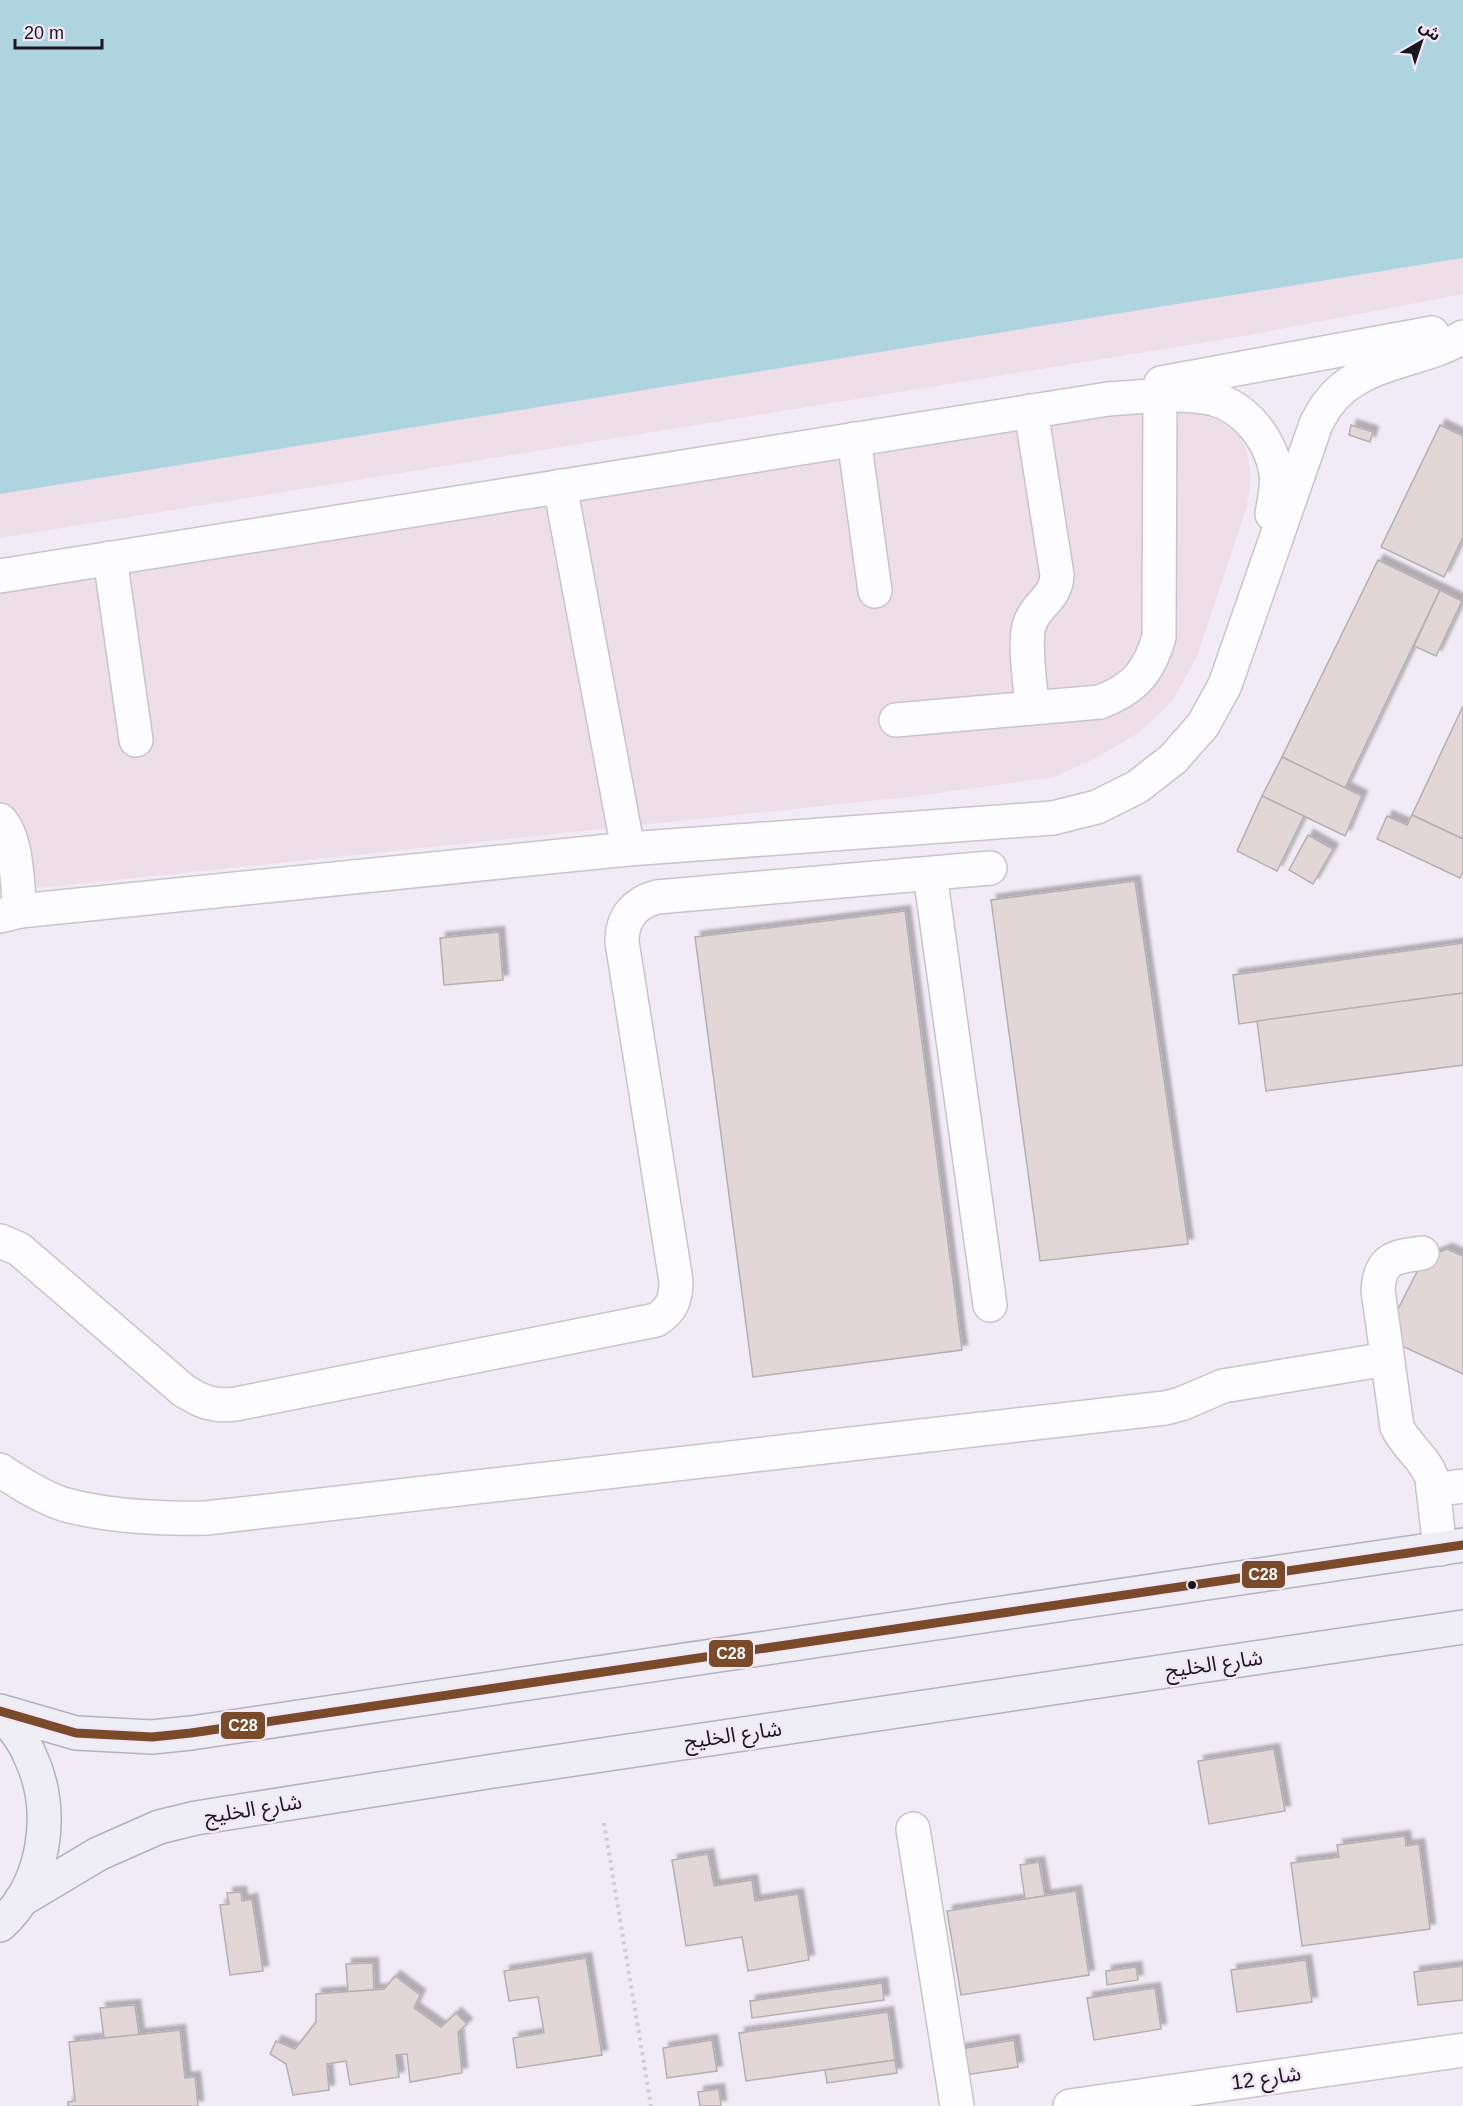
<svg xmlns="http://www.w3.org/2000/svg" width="1463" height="2106" font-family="Arial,'Noto Sans Arabic',sans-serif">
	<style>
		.industrial { fill: #eedee8 }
		.water { fill: #aed5df }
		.building { fill: #e2d6d7; stroke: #b5afb2; stroke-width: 1.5; filter: url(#shadow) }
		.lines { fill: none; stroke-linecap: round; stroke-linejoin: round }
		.minor-casing { stroke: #c9c4cc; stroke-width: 36 }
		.major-casing { stroke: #b2b1bf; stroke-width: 36 }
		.path { stroke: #cfcdd1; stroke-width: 4; stroke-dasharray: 3 4.5; stroke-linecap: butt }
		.minor { stroke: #fdfcfe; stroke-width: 33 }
		.major { stroke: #eeeef4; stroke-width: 33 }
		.bus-1-casing { stroke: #f2e7f9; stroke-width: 14 }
		.bus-1 { stroke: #7a4b2a; stroke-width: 9 }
		.bus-dot { fill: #1b171d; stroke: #f2e7f9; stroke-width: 2 }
		.labels { text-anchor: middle; stroke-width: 5; stroke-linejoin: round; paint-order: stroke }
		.street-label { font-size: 21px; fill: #1b171d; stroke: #f2e7f9 }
		.line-badge { stroke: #f2e7f9; stroke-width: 2 }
		.badge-label { font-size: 16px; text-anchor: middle; font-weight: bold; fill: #fff }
	</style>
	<defs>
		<filter id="shadow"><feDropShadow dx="5.5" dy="-5.5" stdDeviation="1.5" flood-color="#0004"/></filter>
	</defs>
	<rect width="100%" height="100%" fill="#f1ebf5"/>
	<g class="industrial">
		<polygon points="1463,258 1463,294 1244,336 0,538 0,494"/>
		<polygon points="1172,393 1232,423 1246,449 1251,478 1247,505 1197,656 1173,700 1140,732 1096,758 1054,777 908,797 0,892 0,593"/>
	</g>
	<polygon class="water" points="0,0 1463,0 1463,258 0,494"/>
	<g class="building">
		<polygon points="1351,425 1373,432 1370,442 1349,435"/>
		<polygon points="1440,425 1463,436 1463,537 1444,577 1381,547"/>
		<polygon points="1378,560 1440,590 1345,788 1282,757"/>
		<polygon points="1440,590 1462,601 1436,656 1414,646"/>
		<polygon points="1463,706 1463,839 1412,815"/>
		<polygon points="1282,757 1362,796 1345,836 1262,796"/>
		<polygon points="1262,796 1304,816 1277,871 1237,851"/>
		<polygon points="1412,815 1463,839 1463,872 1460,878 1377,839 1387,816 1407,825"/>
		<polygon points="1308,835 1333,849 1313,884 1289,870"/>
		<polygon points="1135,881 1188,1244 1040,1261 991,900"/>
		<polygon points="905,911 962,1350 753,1377 695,937"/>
		<polygon points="499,932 503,980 444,985 440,938"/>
		<polygon points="1463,943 1463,993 1239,1024 1233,975"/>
		<polygon points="1463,993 1463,1065 1266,1091 1257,1021"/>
		<polygon points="1447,1249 1463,1256 1463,1374 1402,1346 1392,1321 1424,1258"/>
		<polygon points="1274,1749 1285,1811 1209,1824 1198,1761"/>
		<polygon points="1405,1836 1406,1846 1419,1844 1430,1929 1302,1946 1291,1863 1339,1857 1337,1845"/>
		<polygon points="708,1854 714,1886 752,1880 755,1901 798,1894 809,1960 748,1971 742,1937 686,1946 672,1860"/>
		<polygon points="1039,1862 1045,1896 1025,1899 1020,1865"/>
		<polygon points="1076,1891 1089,1975 961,1995 947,1911"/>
		<polygon points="241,1892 242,1901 252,1899 263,1971 230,1975 220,1905 229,1904 227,1893"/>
		<polygon points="586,1958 602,2055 517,2068 513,2038 544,2033 538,1997 509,2001 504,1971"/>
		<polygon points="1306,1960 1312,2002 1237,2012 1231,1970"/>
		<polygon points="373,1963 374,1990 348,1992 346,1964"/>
		<polygon points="1463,1966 1463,2000 1418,2005 1414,1972"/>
		<polygon points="1136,1967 1138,1980 1107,1985 1106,1971"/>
		<polygon points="395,1976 420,1995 414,2008 441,2027 456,2013 467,2024 458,2032 462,2073 410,2082 407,2054 396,2055 399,2077 350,2085 346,2061 327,2064 329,2090 293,2095 286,2064 270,2054 276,2041 295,2049 316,2022 316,1994 384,1989"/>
		<polygon points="882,1983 884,2000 752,2018 750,2001"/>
		<polygon points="1155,1988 1161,2029 1094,2040 1087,1998"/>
		<polygon points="135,2005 139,2035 104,2038 100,2008"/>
		<polygon points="888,2012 895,2060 746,2081 739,2033"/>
		<polygon points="180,2030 185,2078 195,2077 198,2106 68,2106 68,2102 75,2101 69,2042"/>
		<polygon points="712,2040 717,2071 667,2078 663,2048"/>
		<polygon points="1014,2040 1018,2067 958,2076 954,2050"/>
		<polygon points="895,2060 897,2073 827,2083 825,2070"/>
		<polygon points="719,2089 721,2106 700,2106 698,2092"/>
	</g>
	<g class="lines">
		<defs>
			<g id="minor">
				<polyline points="1161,383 1432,333"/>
				<path d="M1031,411L1057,575C1056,599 1037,603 1030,623C1023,641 1031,687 1032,708"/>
				<polyline points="854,439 875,591"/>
				<polyline points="560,486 628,849"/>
				<polyline points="110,558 136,740"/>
				<path d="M0,576L1108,399C1142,397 1180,391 1214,399C1246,408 1271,440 1276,473C1278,486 1274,501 1272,514"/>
				<path d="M896,720L1100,702C1134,689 1149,672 1159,637L1160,397"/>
				<path d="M0,820C18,839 17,885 20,911"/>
				<polyline points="930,874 990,1305"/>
				<path d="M0,916L20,911L628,849L1053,818L1097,807L1137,787L1173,759L1203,725L1225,685L1316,424C1320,417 1323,410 1328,404C1360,360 1420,363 1463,337"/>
				<path d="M0,1241L19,1249L183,1390C201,1402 215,1407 236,1404L656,1320C672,1310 676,1299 676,1281L622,942C622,918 634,903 657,897L990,868"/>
				<path d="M1422,1253C1394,1257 1380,1258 1378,1290L1397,1427C1406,1446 1425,1458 1432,1478L1440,1549"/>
				<path d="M0,1470C20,1483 43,1498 66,1505C112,1517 159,1519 206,1518L1165,1408L1181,1404L1223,1386L1387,1359"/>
				<polyline points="1433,1490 1463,1486"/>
				<polyline points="913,1829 957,2106"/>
				<polyline points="1070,2106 1463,2050"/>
			</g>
			<g id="major">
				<polyline points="0,1711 76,1733 152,1737 191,1733 1463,1545"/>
				<path d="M0,1712C12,1726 24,1740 31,1758C56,1812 45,1885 0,1925"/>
				<polyline points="21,1900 98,1854 159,1827 196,1818 487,1772 1463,1627"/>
			</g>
		</defs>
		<use href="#minor" class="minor-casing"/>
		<use href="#major" class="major-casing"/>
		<polyline class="path" points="604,1823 651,2106"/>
		<use href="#minor" class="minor"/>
		<use href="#major" class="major"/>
		<defs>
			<polyline id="bus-1" points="0,1711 76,1733 152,1737 191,1733 1463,1545"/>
		</defs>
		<use href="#bus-1" class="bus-1-casing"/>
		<use href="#bus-1" class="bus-1"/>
	</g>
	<circle class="bus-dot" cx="1192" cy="1585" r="5"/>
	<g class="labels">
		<g class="street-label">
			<text transform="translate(1214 1664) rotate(-8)" y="7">شارع الخليج</text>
			<text transform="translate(733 1735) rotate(-8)" y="7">شارع الخليج</text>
			<text transform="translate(253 1809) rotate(-9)" y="7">شارع الخليج</text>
			<text transform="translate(1266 2078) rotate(-8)" y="7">شارع 12</text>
		</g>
	</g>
	<g class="line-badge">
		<rect x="1241" y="1560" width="45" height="29" rx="6" fill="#7a4b2a"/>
		<rect x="708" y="1639" width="46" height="29" rx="6" fill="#7a4b2a"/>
		<rect x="220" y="1711" width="46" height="29" rx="6" fill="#7a4b2a"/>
	</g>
	<g class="badge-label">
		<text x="1263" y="1580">C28</text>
		<text x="731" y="1659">C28</text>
		<text x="243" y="1731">C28</text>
	</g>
	<g transform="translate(1421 42) rotate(39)" stroke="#f2e7f9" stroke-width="4.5" paint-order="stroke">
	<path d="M0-4.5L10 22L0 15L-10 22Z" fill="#1b171d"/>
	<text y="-9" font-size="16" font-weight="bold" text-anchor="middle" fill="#1b171d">ش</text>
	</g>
	<path d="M15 39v9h87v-9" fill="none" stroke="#1b171d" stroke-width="3"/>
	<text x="24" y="39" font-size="18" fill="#1b171d" stroke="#f2e7f9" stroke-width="4.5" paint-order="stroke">20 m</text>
</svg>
